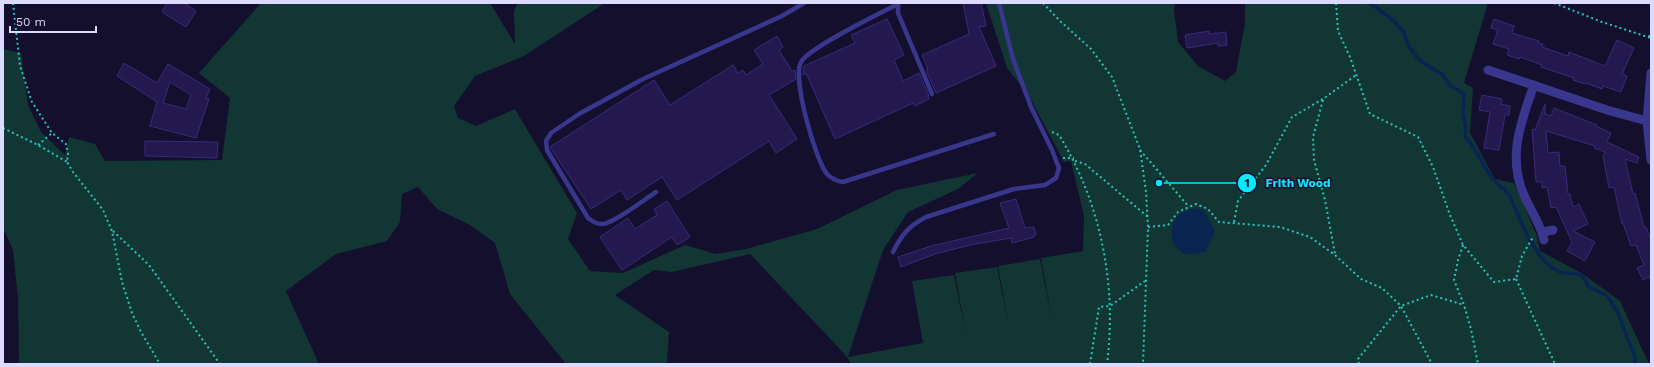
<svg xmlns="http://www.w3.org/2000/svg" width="1654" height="367" font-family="'Work Sans',sans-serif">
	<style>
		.green { fill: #113634 }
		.water { fill: #082451 }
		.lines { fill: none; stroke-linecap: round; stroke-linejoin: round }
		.stream { stroke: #082451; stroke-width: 3.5 }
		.building { fill: #23194e; stroke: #392a7c; fill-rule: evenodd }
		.path { stroke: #26c6ba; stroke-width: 2; stroke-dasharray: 2 3; stroke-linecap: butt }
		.service { stroke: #39368e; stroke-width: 4.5 }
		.minor { stroke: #39368e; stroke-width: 9 }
		.leader { fill: none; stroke: #06e9ff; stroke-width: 1.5 }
		.callout-dot { fill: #06e9ff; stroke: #130f2c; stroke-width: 1.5 }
		.mark-label { font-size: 12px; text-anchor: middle; font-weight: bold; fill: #111 }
		.callout-label { font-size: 12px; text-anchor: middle; font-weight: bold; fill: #06e9ff; stroke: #130f2c; stroke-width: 3; stroke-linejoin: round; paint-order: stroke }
	</style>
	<rect width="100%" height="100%" fill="#130f2c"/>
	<polygon class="green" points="261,3 490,3 515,44 514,11 518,3 605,3 524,56 475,76 454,106 458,118 476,126 515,109 577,213 568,239 590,271 623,273 685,245 716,254 746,249 817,229 897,190 978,173 958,189 908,212 883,250 848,357 923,343 912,281 954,275 966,335 955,273 997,267 1009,328 998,266 1040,259 1052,320 1041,258 1083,251 1084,216 1071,161 1064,162 1028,94 1007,68 986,3 1175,3 1174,10 1178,42 1198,66 1225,81 1236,72 1245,23 1245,3 1488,3 1464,83 1473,88 1470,133 1495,179 1514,183 1537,236 1540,251 1583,274 1620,301 1649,364 851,364 847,357 837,346 750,254 672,272 654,270 615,295 669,332 667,364 566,364 510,294 495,243 470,225 437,209 418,187 402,194 400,222 387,241 336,254 286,291 319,364 19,364 18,298 13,250 3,228 3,49 21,53 28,105 41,132 65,155 69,137 95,144 105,161 222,160 230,98 199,73"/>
	<path class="water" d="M1195,208L1204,211L1215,231L1206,251C1201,252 1192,255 1187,254C1169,250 1167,225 1180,214C1184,211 1191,210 1195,208Z"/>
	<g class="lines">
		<path class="stream" d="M1370,3L1393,20L1403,31L1409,47L1419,60L1443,75L1450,85L1464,94L1463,114L1466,129L1465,137C1477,149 1482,165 1492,178C1496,184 1505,189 1509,195C1520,217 1526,238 1542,258C1547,264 1553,270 1561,272C1575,275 1583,270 1588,286L1606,295L1610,300L1618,313L1635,358V364"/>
	</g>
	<g class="building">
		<polygon points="167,3 184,3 196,11 186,27 162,12"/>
		<polygon points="963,3 981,3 986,26 979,27 996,66 936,93 926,70 928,69 922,55 969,34"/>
		<polygon points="887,19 904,55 894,60 903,81 919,73 929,96 928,96 929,99 915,106 913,103 835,139 806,73 803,75 804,66 855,43 851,35"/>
		<polygon points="1494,19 1514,26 1512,33 1539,41 1538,43 1543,44 1542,47 1568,56 1569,52 1605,66 1617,40 1634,48 1622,74 1627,76 1621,92 1603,86 1602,89 1586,83 1585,84 1573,80 1574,78 1541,67 1542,65 1520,57 1519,59 1507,55 1509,49 1493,44 1498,30 1491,28"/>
		<polygon points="1209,31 1209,34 1226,32 1227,45 1218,46 1218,43 1187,48 1185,35"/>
		<polygon points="777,36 783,47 779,50 792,71 795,70 796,79 769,95 797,139 776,153 769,141 677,200 662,177 627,200 621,190 591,209 550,147 654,80 670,105 733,65 738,73 743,70 746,75 763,64 754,50"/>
		<path d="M124,63L157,83L168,64L210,89L206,98L209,99L196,138L150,126L157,102L117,76ZM170,82L191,95L186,109L163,103Z"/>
		<polygon points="1482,95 1502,99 1501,104 1510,106 1509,115 1505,115 1499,150 1484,148 1490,112 1479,110"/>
		<polygon points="1545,104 1545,114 1551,116 1554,108 1597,125 1596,126 1611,133 1607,142 1639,157 1637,163 1625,159 1633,194 1635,193 1644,227 1646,227 1651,240 1651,281 1649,277 1643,280 1637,268 1644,265 1636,245 1631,246 1623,223 1622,224 1614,187 1609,188 1603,156 1605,152 1594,148 1595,146 1546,131 1548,153 1559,152 1560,166 1565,166 1568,194 1570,194 1573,207 1579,204 1588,224 1573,231 1595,242 1585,261 1567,251 1572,242 1556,207 1551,208 1547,187 1542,188 1542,182 1536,182 1532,129 1535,130"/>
		<polygon points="145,141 218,142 217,158 145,156"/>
		<polygon points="1016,199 1025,228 1034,227 1036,235 1033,236 1034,237 1012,243 1011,238 970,245 935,254 901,267 898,257 931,246 1009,228 1000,203"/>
		<polygon points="667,201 690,237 677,245 672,237 622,270 600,237 628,218 635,229 657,215 654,209"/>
	</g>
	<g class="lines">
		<g class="path">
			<polyline points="13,3 20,66 32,102 52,133 66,144 68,154 67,162 73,172 103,210 112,231 122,282 132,313 141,332 160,364"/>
			<polyline points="1043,3 1060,21 1091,49 1112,77 1140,149 1146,192 1148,227 1143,364"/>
			<polyline points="1336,3 1338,31 1350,57 1370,114 1418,137 1433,167 1450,215 1463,245 1494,282 1516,279 1522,256 1533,237"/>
			<polyline points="1554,3 1602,22 1651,38"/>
			<polyline points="1649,37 1651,31"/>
			<polyline points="1323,100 1313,137 1314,160 1325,200 1335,254"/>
			<polyline points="3,128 38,145 67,162"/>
			<path d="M1052,132L1059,135C1101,203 1117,285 1107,364"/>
			<polyline points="38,145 52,133"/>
			<polyline points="1140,150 1189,207"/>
			<polyline points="1063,158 1074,158"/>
			<polyline points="1075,161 1085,164 1148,217"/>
			<polyline points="1234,222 1238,201 1266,165 1292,117 1323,99 1356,75"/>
			<polyline points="1148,227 1168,225 1178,212 1196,204 1208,209 1219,222 1280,227 1310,237 1335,255 1361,279 1382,288 1401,306 1432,364"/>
			<polyline points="113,231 149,265 220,364"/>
			<polyline points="1463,245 1458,260 1454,280 1464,305 1471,329 1478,364"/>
			<polyline points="1516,279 1555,364"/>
			<polyline points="1090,364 1099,307 1110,306 1145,281"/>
			<polyline points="1359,364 1358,359 1401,306 1431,295 1464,305"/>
		</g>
		<g class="service">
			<polyline points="898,3 898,13 932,94"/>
			<path d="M898,4C879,14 810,47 801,62C792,78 815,159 827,174C832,179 836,181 843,182L994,134"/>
			<path d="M656,192C645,199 613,224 602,224C596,224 592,221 588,218L547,150L546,141L551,133L579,114L643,79L782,16L804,3"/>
			<path d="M893,252C902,234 909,226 926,217L1014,189L1045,185L1056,178L1059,168L1057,163L1052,150L1031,107L1013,59L999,3"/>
		</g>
		<g class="minor">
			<polyline points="1488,70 1607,110 1647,121"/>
			<polyline points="1651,73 1647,121 1651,160"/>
			<path d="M1534,85C1521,122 1507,157 1524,195C1530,210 1541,224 1544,240"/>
			<polyline points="1543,232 1553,230"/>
		</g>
	</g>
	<path class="leader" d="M1159 183L1247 183"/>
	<g class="callout-dot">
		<circle cx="1159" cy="183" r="4"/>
		<circle cx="1247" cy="183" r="10"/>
	</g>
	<g class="mark-label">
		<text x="1247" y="187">1</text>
	</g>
	<g class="callout-label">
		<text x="1298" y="187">Frith Wood</text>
	</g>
	<rect width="1654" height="367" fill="none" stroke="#dddaff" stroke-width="8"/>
	<path d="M10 26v6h86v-6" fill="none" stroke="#dddaff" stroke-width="2"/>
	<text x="16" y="26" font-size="12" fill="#dddaff" stroke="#130f2c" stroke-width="3" paint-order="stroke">50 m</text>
</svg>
